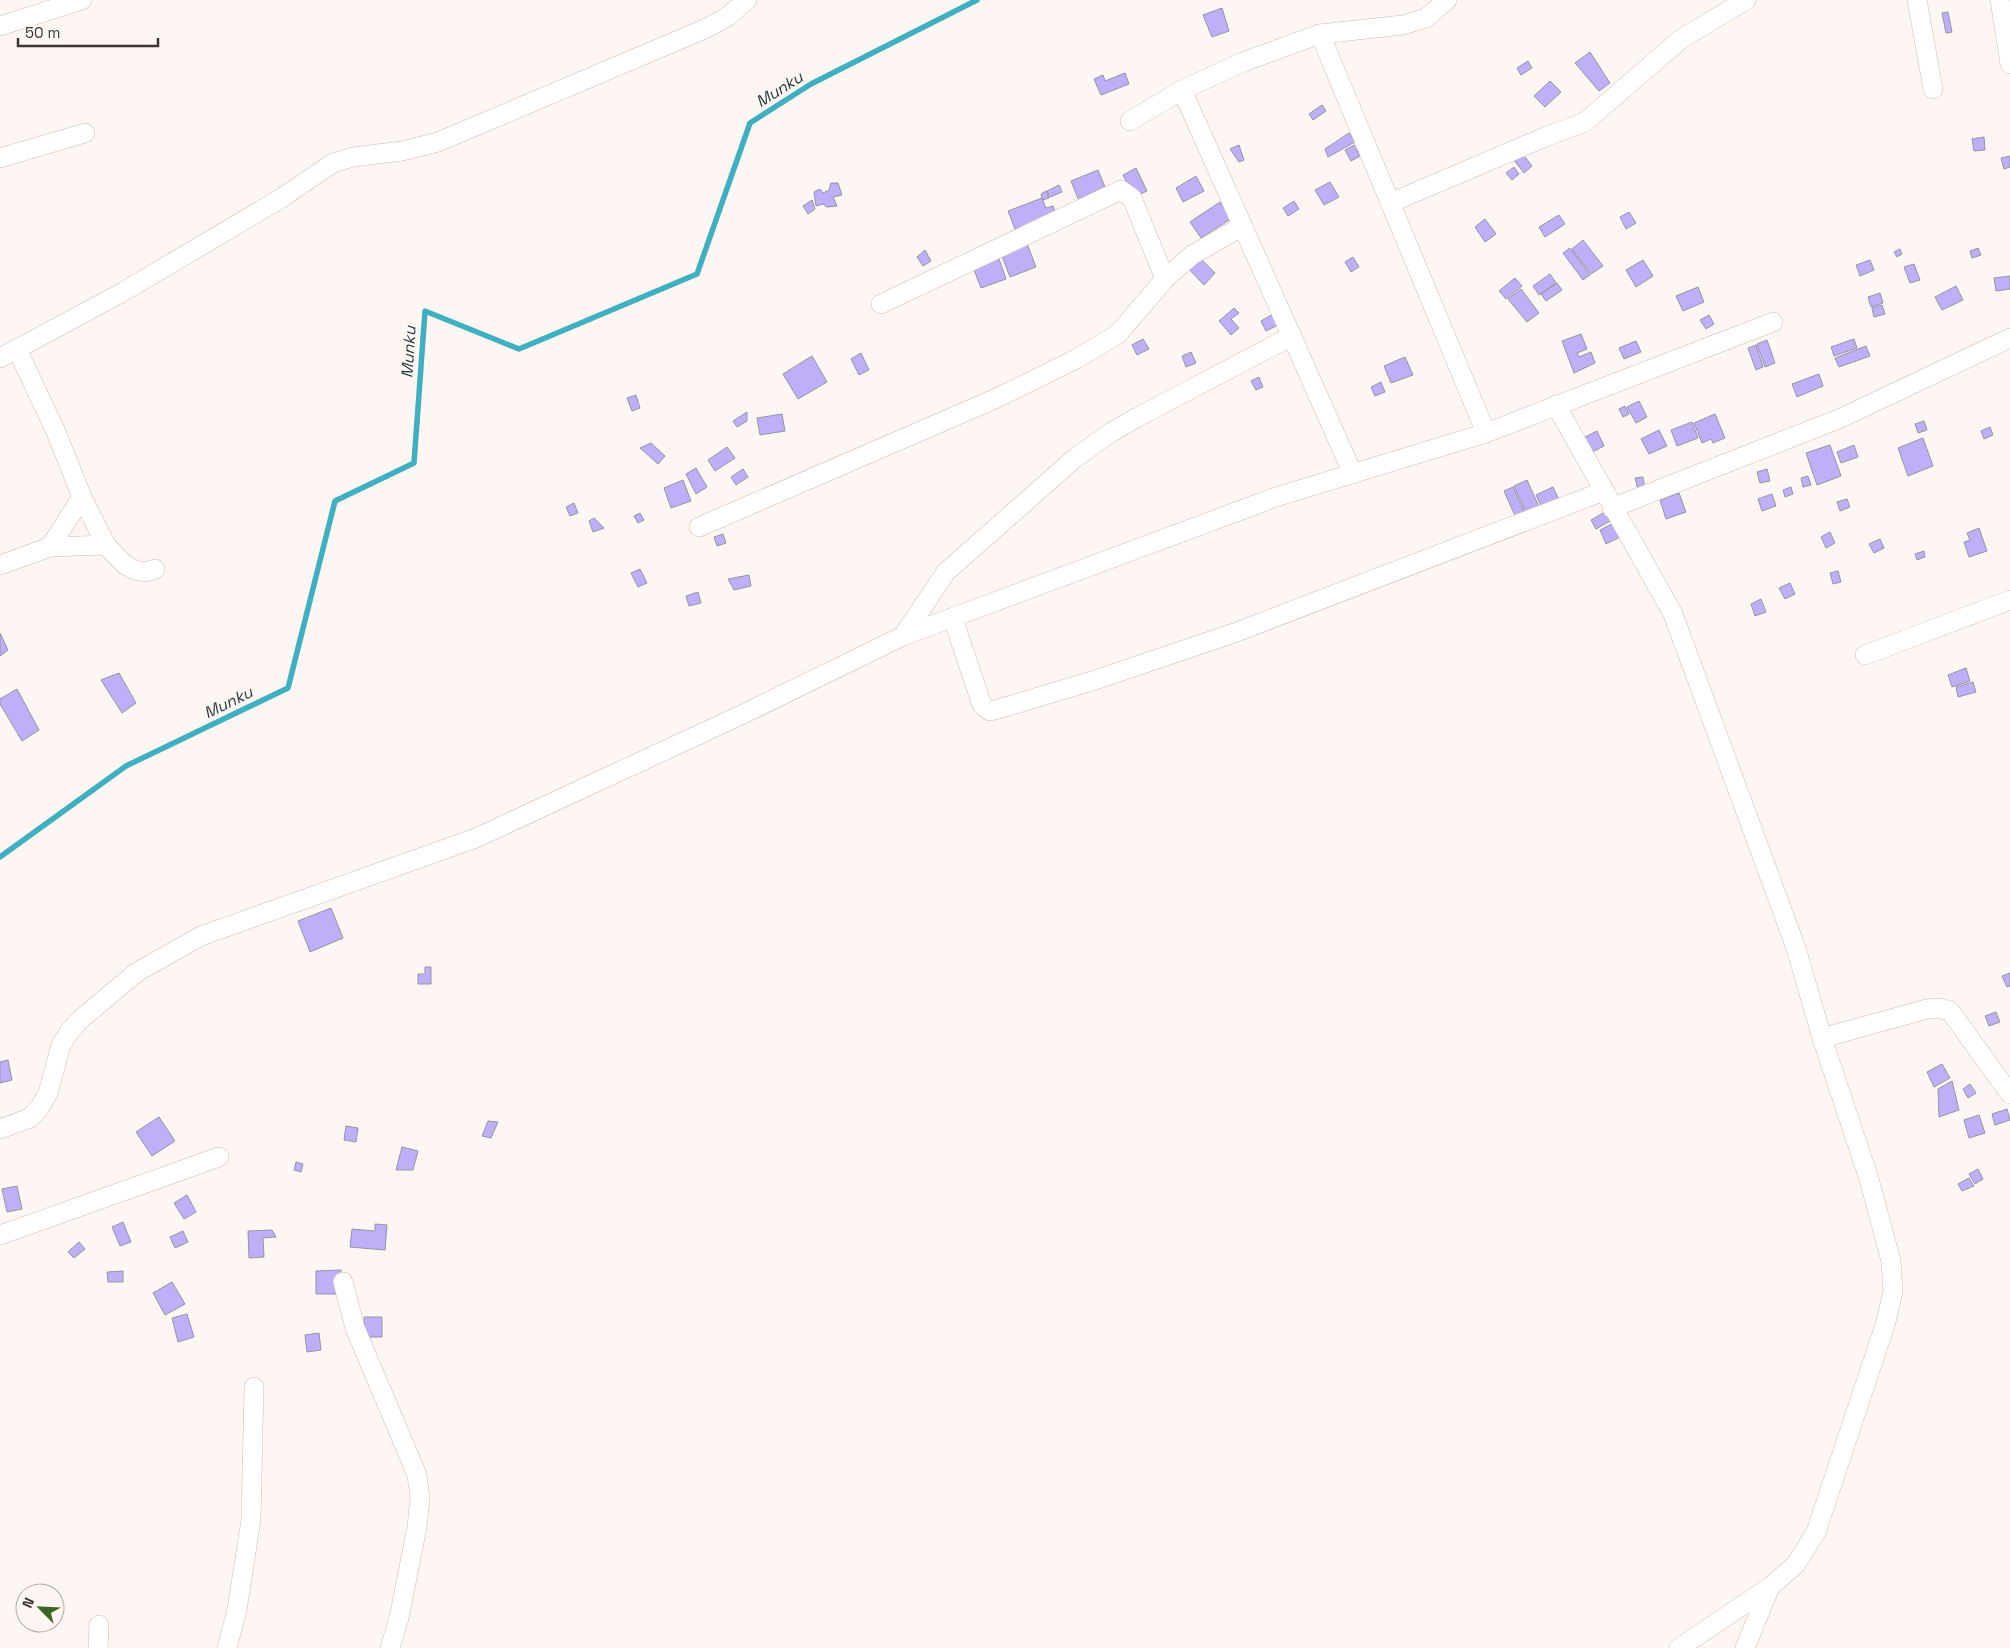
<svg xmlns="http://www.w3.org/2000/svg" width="2010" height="1648" font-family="'Space Grotesk',sans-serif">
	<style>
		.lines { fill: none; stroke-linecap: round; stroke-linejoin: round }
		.stream { stroke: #3eb0c2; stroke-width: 5.5 }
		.building { fill: #bfaff8; stroke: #9694a3 }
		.street-casing { stroke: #cdbdb4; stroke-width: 20 }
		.street { stroke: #fff; stroke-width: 19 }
		.labels { text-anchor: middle; stroke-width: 5; stroke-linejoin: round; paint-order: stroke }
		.water-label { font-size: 16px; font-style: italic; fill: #233c40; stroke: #fdf6f2 }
	</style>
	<rect width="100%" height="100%" fill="#fdf6f2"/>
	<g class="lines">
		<polyline class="stream" points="0,857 126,766 288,688 335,501 414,463 425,311 519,349 697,274 750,123 811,84 977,0"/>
	</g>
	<g class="building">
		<polygon points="1222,8 1229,31 1212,37 1203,15"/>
		<polygon points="1948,12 1952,32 1946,33 1942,13"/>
		<polygon points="1590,52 1610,83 1599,91 1575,63"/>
		<polygon points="1528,61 1532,68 1521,75 1517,68"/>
		<polygon points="1125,73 1129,84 1101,95 1094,79 1103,75 1105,81"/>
		<polygon points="1550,81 1561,92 1545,107 1534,96"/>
		<polygon points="1322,105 1326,111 1313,120 1309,114"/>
		<polygon points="1349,133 1355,142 1328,157 1325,149"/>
		<polygon points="1984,137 1985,150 1974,151 1972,139"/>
		<polygon points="1239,145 1244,160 1239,162 1230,149"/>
		<polygon points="1354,145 1360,156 1351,161 1345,150"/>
		<polygon points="1522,153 1532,166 1524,173 1514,160"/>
		<polygon points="2010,156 2010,167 2004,169 2001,158"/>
		<polygon points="1514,167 1519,174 1512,180 1506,173"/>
		<polygon points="1136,168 1147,191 1134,197 1123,175"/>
		<polygon points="1098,170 1107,192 1080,203 1071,181"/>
		<polygon points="1196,176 1204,191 1183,202 1176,188"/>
		<polygon points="1330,182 1339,197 1324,205 1315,190"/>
		<polygon points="831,183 838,183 842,195 833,197 837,206 827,207 823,204 816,206 814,192 820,189 823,193 829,190"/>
		<polygon points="1059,185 1062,192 1050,197 1047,191"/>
		<polygon points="1046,191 1049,198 1043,200 1041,194"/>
		<polygon points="1042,198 1046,208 1053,206 1056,215 1015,229 1008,211"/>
		<polygon points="812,200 815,209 808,214 803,206"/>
		<polygon points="1294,201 1299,209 1288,216 1283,208"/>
		<polygon points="1220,202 1231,219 1201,238 1190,222"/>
		<polygon points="1629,212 1636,223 1626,229 1620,217"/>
		<polygon points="1559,215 1565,224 1545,237 1539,227"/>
		<polygon points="1485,219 1496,234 1485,242 1475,227"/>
		<polygon points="1583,240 1603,266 1591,274 1572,249"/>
		<polygon points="1026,241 1036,267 1010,277 1000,251"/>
		<polygon points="1570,248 1590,275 1583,280 1563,253"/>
		<polygon points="1978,248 1981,255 1972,258 1970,251"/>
		<polygon points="1900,249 1902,254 1897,257 1894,252"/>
		<polygon points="925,250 931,261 923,266 917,257"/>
		<polygon points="997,253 1006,279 981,288 971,262"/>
		<polygon points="1198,256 1215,273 1204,285 1187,267"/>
		<polygon points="1353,257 1359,267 1351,272 1345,262"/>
		<polygon points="1643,260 1653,276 1636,287 1626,270"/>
		<polygon points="1870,260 1874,270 1860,276 1856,265"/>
		<polygon points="1914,264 1920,280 1910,283 1904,267"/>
		<polygon points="1550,274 1556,283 1539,295 1533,286"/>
		<polygon points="2010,276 2010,289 1996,291 1994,278"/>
		<polygon points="1515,278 1522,286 1506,299 1499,291"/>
		<polygon points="1557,283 1562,290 1546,301 1541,294"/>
		<polygon points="1956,286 1963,300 1942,310 1935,297"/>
		<polygon points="1698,287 1704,302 1683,311 1676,296"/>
		<polygon points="1521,289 1539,313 1527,322 1508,299"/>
		<polygon points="1880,293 1883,303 1871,307 1868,297"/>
		<polygon points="1882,305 1885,314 1874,317 1872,308"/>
		<polygon points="1234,308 1239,313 1231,319 1239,328 1231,335 1219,321"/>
		<polygon points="1273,314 1278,325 1266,331 1261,321"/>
		<polygon points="1709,315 1714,324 1706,329 1700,320"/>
		<polygon points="1581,334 1587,349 1577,353 1579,357 1591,352 1595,363 1574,373 1562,341"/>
		<polygon points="1143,339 1149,349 1137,355 1132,345"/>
		<polygon points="1854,339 1857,348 1834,356 1831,347"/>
		<polygon points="1767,340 1775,363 1765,367 1757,344"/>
		<polygon points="1636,341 1641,352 1624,359 1619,348"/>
		<polygon points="1756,345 1763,367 1756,370 1748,348"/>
		<polygon points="1866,346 1870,356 1839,367 1835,358"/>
		<polygon points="1191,352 1196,363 1186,367 1182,356"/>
		<polygon points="861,353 869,370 859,375 851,359"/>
		<polygon points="812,356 827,382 798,399 783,374"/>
		<polygon points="1405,357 1413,375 1391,383 1384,366"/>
		<polygon points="1819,374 1823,386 1797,397 1792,384"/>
		<polygon points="1259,377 1263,387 1256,390 1251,381"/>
		<polygon points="1381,382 1385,392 1375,396 1371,387"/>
		<polygon points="636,395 640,408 632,411 627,398"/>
		<polygon points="1639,401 1647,417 1636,423 1627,407"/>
		<polygon points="1625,406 1629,414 1623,417 1619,409"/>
		<polygon points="747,412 747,421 737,427 733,421"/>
		<polygon points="782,414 785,431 760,435 757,418"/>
		<polygon points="1715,414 1725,438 1713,443 1711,439 1702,443 1694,423"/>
		<polygon points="1924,421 1927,430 1918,433 1915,424"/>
		<polygon points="1692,422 1698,438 1677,446 1671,430"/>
		<polygon points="1990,427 1993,435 1984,439 1981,431"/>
		<polygon points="1659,430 1667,446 1649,454 1641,439"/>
		<polygon points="1597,431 1604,446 1586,455 1579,440"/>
		<polygon points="1923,438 1933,466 1908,476 1898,448"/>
		<polygon points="651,443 665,456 658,464 640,448"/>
		<polygon points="1830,445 1841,476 1817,485 1806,453"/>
		<polygon points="1854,445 1858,457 1841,463 1837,452"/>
		<polygon points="727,447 735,458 715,471 708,460"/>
		<polygon points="696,468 707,487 696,494 686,474"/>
		<polygon points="743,469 748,477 736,485 731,477"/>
		<polygon points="1767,469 1770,481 1760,483 1757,472"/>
		<polygon points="1808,476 1811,485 1803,487 1801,478"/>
		<polygon points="1643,477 1645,489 1638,490 1635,478"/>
		<polygon points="683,480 691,501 671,508 664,488"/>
		<polygon points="1527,480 1541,511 1528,517 1514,486"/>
		<polygon points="1513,487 1526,516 1517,520 1504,491"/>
		<polygon points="1553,487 1561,504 1544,512 1536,495"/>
		<polygon points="1791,487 1793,494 1785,497 1783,490"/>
		<polygon points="1679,493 1686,512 1666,519 1660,500"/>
		<polygon points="1772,494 1776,506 1762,511 1758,499"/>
		<polygon points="1847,499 1850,507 1840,511 1837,502"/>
		<polygon points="574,503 578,513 570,516 566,507"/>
		<polygon points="1605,512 1610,521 1596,529 1591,520"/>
		<polygon points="640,513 644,520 638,523 634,516"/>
		<polygon points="594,518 604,528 593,532 589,521"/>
		<polygon points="1618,521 1624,535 1606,544 1600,530"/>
		<polygon points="1979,528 1987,551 1969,557 1964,542 1970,540 1967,533"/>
		<polygon points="1830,532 1835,543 1826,548 1821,537"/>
		<polygon points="723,534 726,543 717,546 714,537"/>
		<polygon points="1880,539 1884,548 1874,553 1869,544"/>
		<polygon points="1924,551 1925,557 1917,560 1915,554"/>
		<polygon points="640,569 647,583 638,587 631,573"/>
		<polygon points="1838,571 1841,582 1833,584 1830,573"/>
		<polygon points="749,575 751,586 734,590 728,579"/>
		<polygon points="1790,583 1795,594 1785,599 1779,588"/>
		<polygon points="698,592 701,603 689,606 686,596"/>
		<polygon points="1761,599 1766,612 1755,616 1751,604"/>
		<polygon points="0,633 8,650 0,656"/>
		<polygon points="1966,668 1970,681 1952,687 1948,675"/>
		<polygon points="119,673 136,703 122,713 101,680"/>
		<polygon points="1973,682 1976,692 1958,697 1956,687"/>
		<polygon points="17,689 39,730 22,741 0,704 0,699"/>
		<polygon points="331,908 343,938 310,952 298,921"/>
		<polygon points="425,967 431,967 431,984 418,984 418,974 425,974"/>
		<polygon points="2010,973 2010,986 2007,987 2002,976"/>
		<polygon points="1996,1012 2000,1022 1989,1026 1985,1016"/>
		<polygon points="8,1060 12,1080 0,1083 0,1062"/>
		<polygon points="1942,1064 1950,1078 1934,1087 1927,1072"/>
		<polygon points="1952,1081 1959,1110 1939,1117 1938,1089"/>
		<polygon points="1970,1084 1976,1093 1968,1098 1963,1089"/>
		<polygon points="2007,1109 2010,1120 1995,1125 1992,1114"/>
		<polygon points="1979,1115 1985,1133 1969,1138 1964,1120"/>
		<polygon points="159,1117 175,1141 152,1156 136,1132"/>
		<polygon points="488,1121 498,1122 491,1138 482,1136"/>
		<polygon points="346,1126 358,1128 356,1142 344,1140"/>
		<polygon points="402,1147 418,1151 413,1170 396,1170"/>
		<polygon points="296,1162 303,1164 301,1172 294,1170"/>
		<polygon points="1978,1169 1983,1179 1975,1184 1969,1174"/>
		<polygon points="1969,1178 1974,1186 1962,1191 1958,1184"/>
		<polygon points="17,1186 22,1209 7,1212 2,1189"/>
		<polygon points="187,1195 196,1212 184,1219 174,1203"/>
		<polygon points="123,1222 131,1242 120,1246 112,1227"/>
		<polygon points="375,1224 387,1225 385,1250 350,1247 352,1229 375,1231"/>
		<polygon points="272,1230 276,1237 263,1238 264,1257 249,1258 248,1231"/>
		<polygon points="183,1231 188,1242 175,1248 170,1237"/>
		<polygon points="79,1242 85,1249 74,1258 68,1252"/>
		<polygon points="341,1270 341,1294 316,1294 316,1271"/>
		<polygon points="123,1271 123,1282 108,1282 107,1272"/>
		<polygon points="172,1282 185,1304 165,1315 153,1293"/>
		<polygon points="187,1314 194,1337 178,1342 172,1318"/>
		<polygon points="364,1317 382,1317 382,1337 365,1337"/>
		<polygon points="319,1333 321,1350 307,1352 305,1335"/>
	</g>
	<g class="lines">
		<defs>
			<g id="street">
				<polyline points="1917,0 1933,89"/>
				<polyline points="2000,0 2010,64"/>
				<polyline points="0,26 82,0"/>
				<polyline points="1320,34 1486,433"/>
				<polyline points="1182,90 1353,474"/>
				<polyline points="1130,121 1182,90 1243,62 1320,34 1403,25 1426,18 1447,0"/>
				<polyline points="0,158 85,133"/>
				<polyline points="1390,203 1545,137 1585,122 1681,39 1746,0"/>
				<polyline points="881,304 1121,190 1132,198 1165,279"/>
				<polyline points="17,349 56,432 82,497 106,545 125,565 135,570 146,572 155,569"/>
				<polyline points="0,358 121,293 280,199 333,163 353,157 402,151 438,142 707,28 727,17 747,0"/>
				<polyline points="1556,405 1673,614 1796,948 1822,1038 1869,1179 1891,1261 1893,1291 1886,1322 1816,1532 1796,1564 1770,1587 1679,1648"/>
				<polyline points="1612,508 1841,418 2010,338"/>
				<polyline points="699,527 997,398 1076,359 1118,334 1165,279 1192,255 1243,226"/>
				<polyline points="50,547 106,545"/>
				<polyline points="0,565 50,547 82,497"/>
				<polyline points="953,619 982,705 990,711 995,710 1092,681 1234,633 1604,491"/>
				<polyline points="903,636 946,572 1074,459 1110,433 1136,418 1292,336"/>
				<polyline points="1865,655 2010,600"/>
				<polyline points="1822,1038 1927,1009 1939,1008 1950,1011 2010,1094"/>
				<polyline points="0,1129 30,1118 40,1107 48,1093 61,1045 70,1031 81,1019 137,972 201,936 476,838 741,715 903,636 1276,497 1486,433 1773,322"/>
				<polyline points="0,1235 219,1157"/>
				<polyline points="343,1282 355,1328 417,1475 420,1498 417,1527 399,1618 390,1648"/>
				<polyline points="98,1648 99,1625"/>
				<polyline points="227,1648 237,1610 251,1520 254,1387"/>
				<polyline points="1745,1648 1770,1587"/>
			</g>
		</defs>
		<use href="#street" class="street-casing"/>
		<use href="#street" class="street"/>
	</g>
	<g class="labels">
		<g class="water-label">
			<text transform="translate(779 89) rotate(-32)" y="6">Munku</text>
			<text transform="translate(408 352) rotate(-86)" y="6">Munku</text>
			<text transform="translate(228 702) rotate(-26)" y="6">Munku</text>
		</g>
	</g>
	<g transform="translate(40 1608) rotate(294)"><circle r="24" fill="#fdf6f2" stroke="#b0a9a6"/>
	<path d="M0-4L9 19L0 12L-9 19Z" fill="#3d6622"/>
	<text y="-8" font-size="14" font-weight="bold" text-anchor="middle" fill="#3d3633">N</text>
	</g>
	<path d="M18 38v8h140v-8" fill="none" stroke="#3d3633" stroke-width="2.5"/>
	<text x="25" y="38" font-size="15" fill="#3d3633" stroke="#fdf6f2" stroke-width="4" paint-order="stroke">50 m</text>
</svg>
